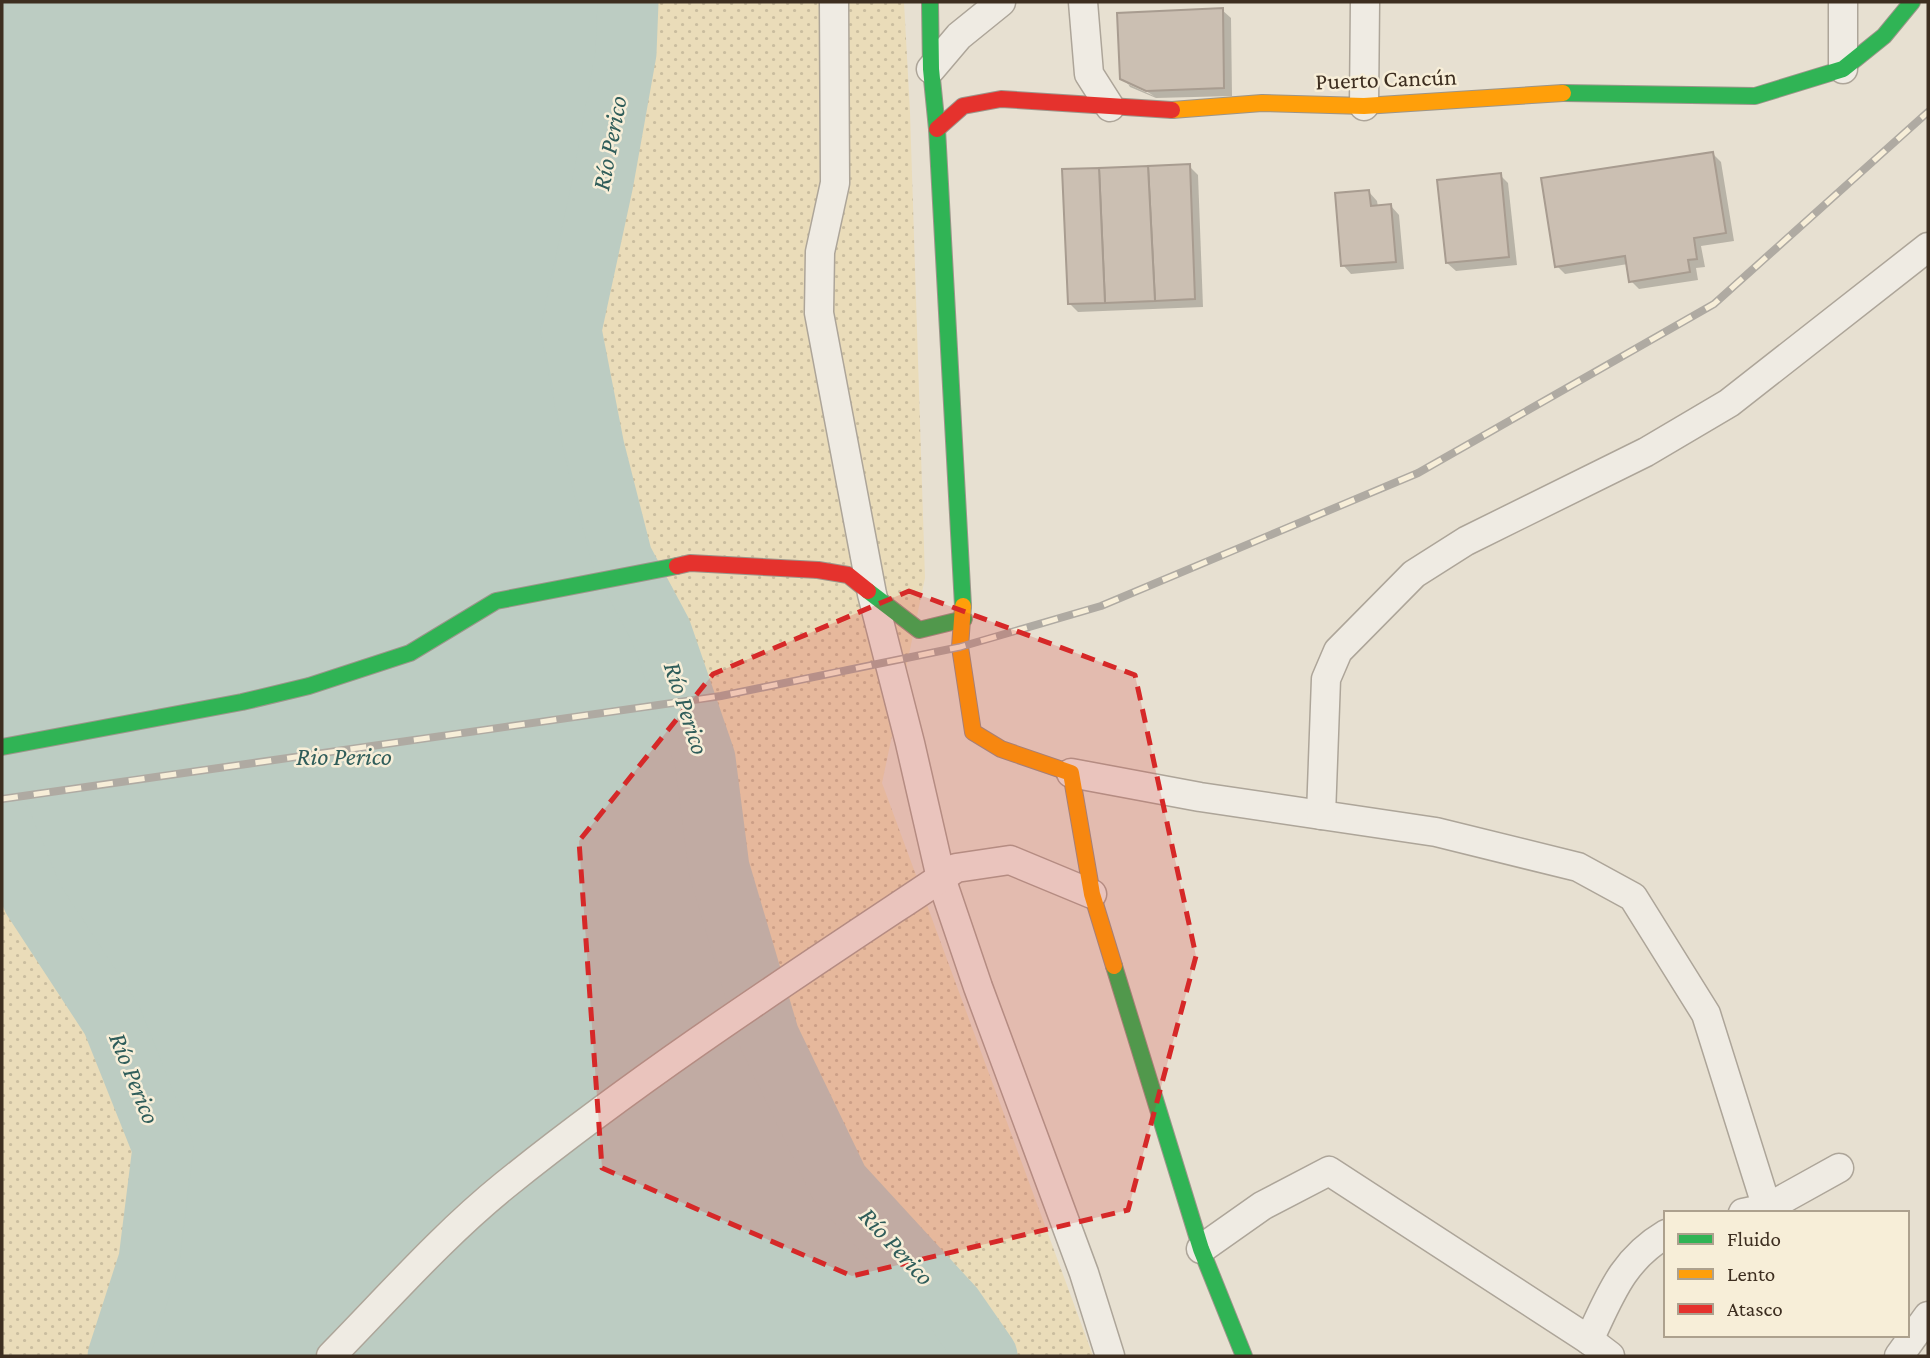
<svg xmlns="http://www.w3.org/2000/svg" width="1930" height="1358" font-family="'Crimson Pro',serif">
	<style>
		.sand { fill: url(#sand-dots) }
		.water { fill: #bcccc2 }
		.shadow { fill: #0003 }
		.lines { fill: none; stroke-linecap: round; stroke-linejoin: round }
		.river { stroke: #bcccc2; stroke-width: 61 }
		.building { fill: #cbbfb2; stroke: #a89c90; stroke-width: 2 }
		.street-casing { stroke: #ada599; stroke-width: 31 }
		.fast-casing { stroke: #9c958a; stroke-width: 18 }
		.slow-casing { stroke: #9c958a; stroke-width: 18 }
		.jam-casing { stroke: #9c958a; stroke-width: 18 }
		.street { stroke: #efebe3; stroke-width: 28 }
		.fast { stroke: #30b455; stroke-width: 16 }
		.slow { stroke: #ff9f0a; stroke-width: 16 }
		.jam { stroke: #e5322d; stroke-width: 16 }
		.rail-casing { stroke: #afaaa2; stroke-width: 8 }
		.rail { stroke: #f7eed8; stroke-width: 5; stroke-dasharray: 16; stroke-linecap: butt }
		.marked { fill: #d62828; fill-opacity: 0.2; stroke: #d62828; stroke-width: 5; stroke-dasharray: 14 9; stroke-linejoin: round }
		.labels { text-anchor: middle; stroke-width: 5; stroke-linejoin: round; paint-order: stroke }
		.street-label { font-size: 24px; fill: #3d2e20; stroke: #f7eed8 }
		.water-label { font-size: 26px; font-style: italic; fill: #2f5d5a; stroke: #f7eed8 }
	</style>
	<defs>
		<pattern id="sand-dots" width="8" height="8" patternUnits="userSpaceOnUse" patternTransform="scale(1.75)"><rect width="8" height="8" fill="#eadcb9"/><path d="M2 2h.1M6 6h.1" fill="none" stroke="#cabd9f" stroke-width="1.8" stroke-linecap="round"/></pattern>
	</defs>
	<rect width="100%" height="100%" fill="#e7e0d1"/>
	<polygon class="sand" points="2,2 904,2 910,112 925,578 882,783 1093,1356 2,1356"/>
	<polygon class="water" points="2,2 628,2 626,53 603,182 571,330 594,448 622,557 661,631 705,759 719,868 769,1037 839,1183 953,1307 987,1356 118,1356 149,1260 163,1148 112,1020 33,899 2,824"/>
	<g class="shadow">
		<polygon points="1222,10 1231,18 1232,96 1156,98 1130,87 1128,84 1154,96 1128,80 1128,84 1122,78"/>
		<polygon points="1713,154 1721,162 1734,241 1701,246 1705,267 1696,268 1698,280 1639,289 1631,281 1628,264 1565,274 1557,266"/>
		<polygon points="1189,166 1198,175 1203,307 1078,312 1070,304"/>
		<polygon points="1500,175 1508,183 1517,265 1456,271 1447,263"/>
		<polygon points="1369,192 1377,201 1378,207 1391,206 1399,215 1404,269 1351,274 1343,265"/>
	</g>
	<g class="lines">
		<g class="river">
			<polyline points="628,2 626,53 603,182 571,330 594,448 622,558 661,631 705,759 719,868 769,1037 839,1183 953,1307 987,1356"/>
			<polyline points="2,824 33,899 112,1020 163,1148 149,1260 118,1356"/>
		</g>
	</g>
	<g class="building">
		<polygon points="1223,8 1224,88 1146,91 1120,79 1117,13"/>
		<polygon points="1713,152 1726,233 1694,238 1697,259 1688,260 1690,272 1629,282 1625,256 1555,267 1541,178"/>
		<polygon points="1190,164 1195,299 1155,301 1148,166"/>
		<polygon points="1148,166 1155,301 1105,303 1099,168"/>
		<polygon points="1099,168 1105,303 1068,304 1062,169"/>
		<polygon points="1501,173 1509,257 1446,263 1437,180"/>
		<polygon points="1369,190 1371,206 1391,204 1396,262 1341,266 1335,193"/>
	</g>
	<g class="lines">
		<defs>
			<g id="street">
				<polyline points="834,2 835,183 820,252 819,313 872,594 910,743 941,878 978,987 1084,1273 1110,1356"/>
				<polyline points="1083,2 1089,74 1110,107"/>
				<polyline points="931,69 959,36 1001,2"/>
				<polyline points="1843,69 1843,2"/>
				<polyline points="1364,106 1365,2"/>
				<polyline points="1071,773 1200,797 1436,832 1578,867 1633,897 1706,1014 1767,1208"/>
				<polyline points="1321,815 1326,679 1338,651 1414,574 1466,541 1646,452 1729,403 1928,247"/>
				<polyline points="1743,1213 1767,1208 1839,1168"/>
				<polyline points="1201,1249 1262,1206 1329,1171 1589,1340 1610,1356"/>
				<path d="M1589,1340C1610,1296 1622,1260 1666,1234"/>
				<path d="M331,1356C388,1298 442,1236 505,1185C649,1069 803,970 956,868L1010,860L1092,894"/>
				<polyline points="1899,1356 1928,1316"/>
			</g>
			<g id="fast">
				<polyline points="930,2 931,69 937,129 963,606"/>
				<polyline points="1563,93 1755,96 1843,69 1884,36 1912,2"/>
				<polyline points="868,591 919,630 964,619"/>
				<polyline points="2,747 242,702 309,686 410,653 496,601 677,566"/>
				<polyline points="1114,966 1201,1249 1244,1356"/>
			</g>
			<g id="slow">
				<polyline points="1172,110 1262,103 1364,106 1563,93"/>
				<polyline points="963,606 960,647 973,732 1001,749 1071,773 1092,894 1114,966"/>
			</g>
			<g id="jam">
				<polyline points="937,129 963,106 1001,99 1172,110"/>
				<polyline points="677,566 690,563 818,570 848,575 868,591"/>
			</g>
		</defs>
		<use href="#street" class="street-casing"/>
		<use href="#fast" class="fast-casing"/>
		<use href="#slow" class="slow-casing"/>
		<use href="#jam" class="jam-casing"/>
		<use href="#street" class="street"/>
		<use href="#fast" class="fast"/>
		<use href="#slow" class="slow"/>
		<use href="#jam" class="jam"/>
		<defs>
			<polyline id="rail" points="2,799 721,696 960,647 1101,606 1418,473 1714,304 1928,112"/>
		</defs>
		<use href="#rail" class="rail-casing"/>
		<use href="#rail" class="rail"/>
	</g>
	<path class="marked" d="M909,591L1135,675L1196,956L1128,1210L852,1276L602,1168L579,841L713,674Z"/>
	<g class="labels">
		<g class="street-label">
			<text transform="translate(1386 79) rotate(-2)" y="8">Puerto Cancún</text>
		</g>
		<g class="water-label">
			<text transform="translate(609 143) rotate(-79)" y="9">Río Perico</text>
			<text transform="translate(687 708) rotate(72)" y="9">Río Perico</text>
			<text x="344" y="765">Rio Perico</text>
			<text transform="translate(135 1078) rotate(68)" y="9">Río Perico</text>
			<text transform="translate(897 1246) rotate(47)" y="9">Río Perico</text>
		</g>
	</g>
	<rect width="1930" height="1358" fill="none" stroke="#3d2e20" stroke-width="7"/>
	<rect x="1664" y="1211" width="245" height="126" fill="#f7eed8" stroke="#ada18e" stroke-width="2"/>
	<rect x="1678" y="1234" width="35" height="10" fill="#30b455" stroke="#ada18e" stroke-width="2"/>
	<text x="1727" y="1246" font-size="21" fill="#3d2e20">Fluido</text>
	<rect x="1678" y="1269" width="35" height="10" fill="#ff9f0a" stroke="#ada18e" stroke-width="2"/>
	<text x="1727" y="1281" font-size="21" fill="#3d2e20">Lento</text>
	<rect x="1678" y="1304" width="35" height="10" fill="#e5322d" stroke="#ada18e" stroke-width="2"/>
	<text x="1727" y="1316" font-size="21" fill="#3d2e20">Atasco</text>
</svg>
